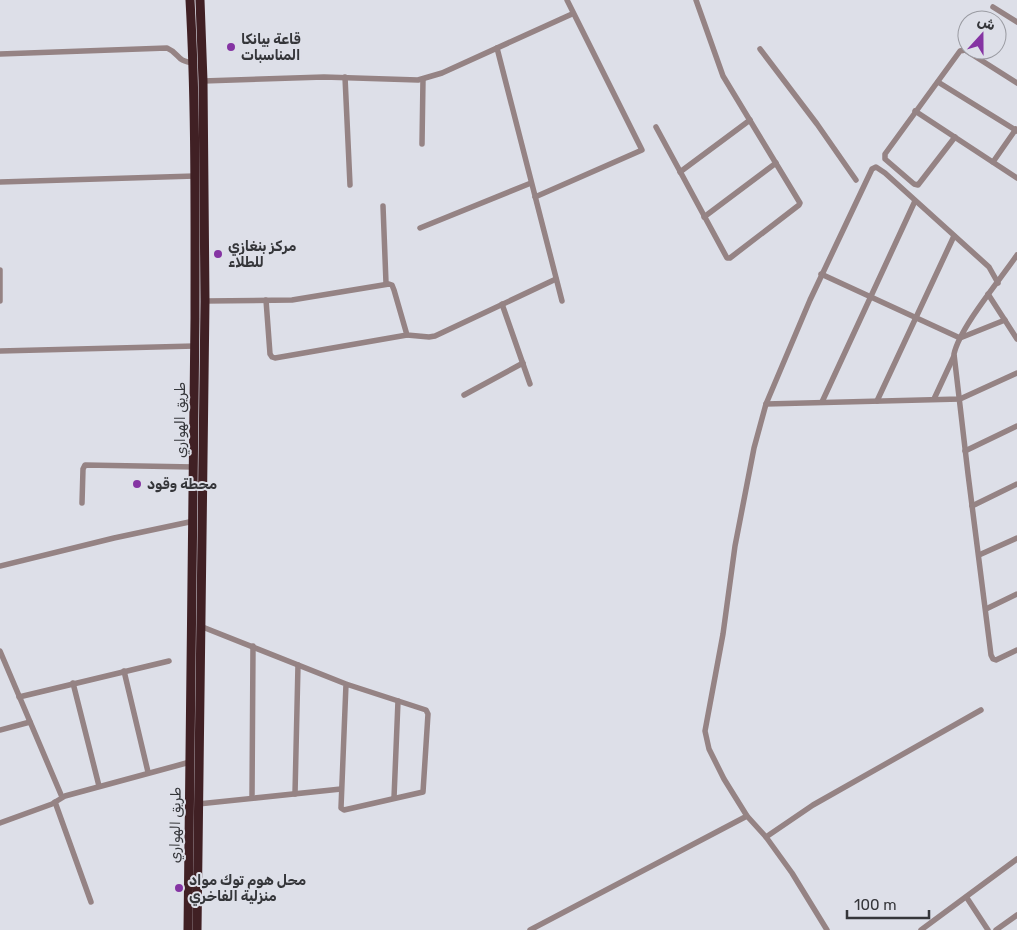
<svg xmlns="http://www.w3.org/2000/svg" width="1017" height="930" font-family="Rubik,Cairo,sans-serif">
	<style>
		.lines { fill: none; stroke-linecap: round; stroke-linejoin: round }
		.minor { stroke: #958384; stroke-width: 5.5 }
		.highway { stroke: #402024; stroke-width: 9 }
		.poi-dot { fill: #8534a3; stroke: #dddfe8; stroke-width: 2 }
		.labels { text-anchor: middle; stroke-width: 4; stroke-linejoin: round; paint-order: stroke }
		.poi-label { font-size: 14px; font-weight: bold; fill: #35363a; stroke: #dddfe8; text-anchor: start }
		.street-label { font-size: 14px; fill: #35363a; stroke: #dddfe8 }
	</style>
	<rect width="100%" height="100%" fill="#dddfe8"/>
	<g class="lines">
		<g class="minor">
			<polyline points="993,7 1017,22"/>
			<polyline points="497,48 562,301"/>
			<polyline points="760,49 817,124 856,180"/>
			<path d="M0,54L167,48C181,54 175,61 194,63"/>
			<polyline points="345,77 350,185"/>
			<polyline points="203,81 324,77 418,80 442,73 572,14"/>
			<polyline points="938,82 1017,131"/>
			<polyline points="915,111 1017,178"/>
			<polyline points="656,127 727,258 730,258 799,205 800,203 723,76 696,0"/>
			<polyline points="955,137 918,185 914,184 885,159 885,154 960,51 965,50 1017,83"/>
			<polyline points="422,144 423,79"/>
			<polyline points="993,162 1016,129"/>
			<polyline points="680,172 750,120"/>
			<polyline points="0,182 195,176"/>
			<polyline points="535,197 642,150 567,0"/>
			<polyline points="383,206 386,283"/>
			<polyline points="704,217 776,163"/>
			<polyline points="420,228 531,183"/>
			<path d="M1017,255C1000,280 960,327 954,354L968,474L991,655L993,659L996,660L1017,650"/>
			<polyline points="0,270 0,301"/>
			<polyline points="821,274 960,338 1005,320"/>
			<polyline points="988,294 1017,339"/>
			<polyline points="266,300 270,354 272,357 275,358 407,335"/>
			<polyline points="205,301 292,300 389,284 392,285 394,290 407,335 429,337 435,336 556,279"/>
			<polyline points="502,304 530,384"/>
			<polyline points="0,351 195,346"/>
			<polyline points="464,395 523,363"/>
			<polyline points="934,399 954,356"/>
			<polyline points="877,401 954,236"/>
			<polyline points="822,402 915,201"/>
			<polyline points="766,404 960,399 1017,373"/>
			<polyline points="965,451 1017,426"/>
			<polyline points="82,503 83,469 85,465 194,467"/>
			<polyline points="972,506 1017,484"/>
			<polyline points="979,555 1017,538"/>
			<polyline points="0,566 114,538 194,521"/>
			<polyline points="986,609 1017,594"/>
			<polyline points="200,626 346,684 426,710 428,714 423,792 344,810 341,808 346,684"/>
			<polyline points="0,651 62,797"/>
			<polyline points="124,671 148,772"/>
			<polyline points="73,683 99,786"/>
			<polyline points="19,697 169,661"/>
			<polyline points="0,730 30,722"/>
			<polyline points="295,794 298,665"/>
			<polyline points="252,798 253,646"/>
			<polyline points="394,798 398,701"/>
			<polyline points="55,802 91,902"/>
			<polyline points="198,804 341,789"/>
			<polyline points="0,823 52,804 65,796 190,762"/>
			<polyline points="766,837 813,805 981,710"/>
			<polyline points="967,898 988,930"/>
			<polyline points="530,930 747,816"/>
			<polyline points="827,930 792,873 766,837 747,816 724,779 709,749 705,731 723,634 735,546 754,448 766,404 810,300 872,169 876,167 885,173 989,267 998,283"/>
			<polyline points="921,930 1017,859"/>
			<polyline points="996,930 1017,915"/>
		</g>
		<g class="highway">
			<path d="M188,930C189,726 194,522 195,318C195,212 196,106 190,0"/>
			<polyline points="197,930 205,301 203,81 200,0"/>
		</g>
	</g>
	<g class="poi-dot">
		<circle cx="231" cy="47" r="5"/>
		<circle cx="218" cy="254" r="5"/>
		<circle cx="137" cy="484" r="5"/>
		<circle cx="179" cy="888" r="5"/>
	</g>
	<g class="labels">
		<g class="poi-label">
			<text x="241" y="44">قاعة بيانكا<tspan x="241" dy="16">المناسبات</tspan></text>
			<text x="228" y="251">مركز بنغازي<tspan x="228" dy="16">للطلاء</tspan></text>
			<text x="147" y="489">محطة وقود</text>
			<text x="189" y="885">محل هوم توك مواد<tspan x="189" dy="16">منزلية الفاخري</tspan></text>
		</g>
		<g class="street-label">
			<text transform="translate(180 420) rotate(-90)" y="5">طريق الهواري</text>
			<text transform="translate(175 825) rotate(-89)" y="5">طريق الهواري</text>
		</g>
	</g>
	<g transform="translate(982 35) rotate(21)"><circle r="24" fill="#dddfe8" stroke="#9a9ba2"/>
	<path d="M0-4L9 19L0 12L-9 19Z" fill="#8534a3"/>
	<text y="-8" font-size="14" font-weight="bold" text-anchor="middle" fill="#35363a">ش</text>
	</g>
	<path d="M847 910v8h82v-8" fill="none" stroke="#35363a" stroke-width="2.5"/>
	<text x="854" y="910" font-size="15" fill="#35363a" stroke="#dddfe8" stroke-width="4" paint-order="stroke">100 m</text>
</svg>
